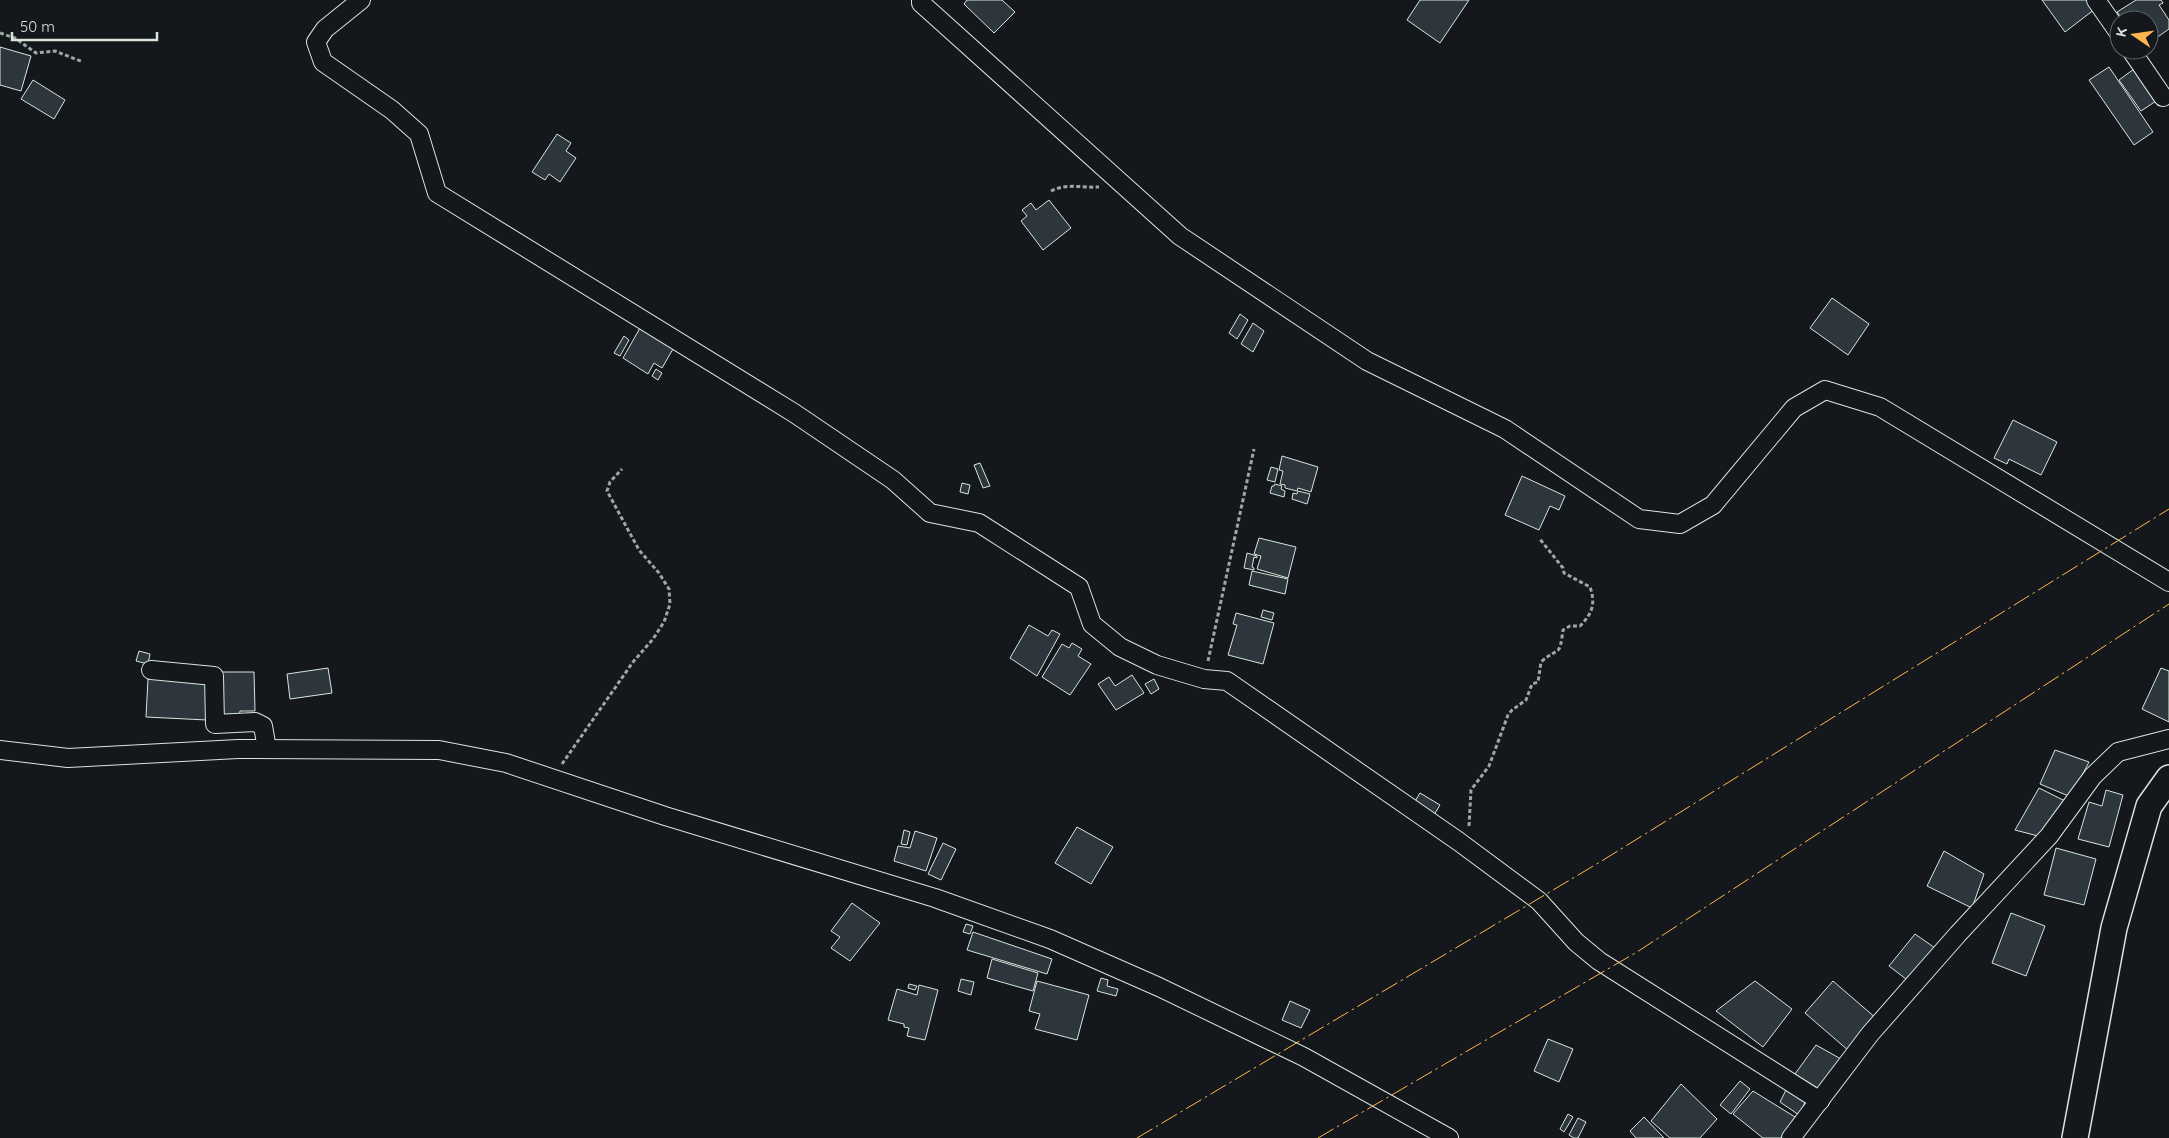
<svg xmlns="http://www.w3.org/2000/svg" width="2169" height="1138" font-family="Quicksand,sans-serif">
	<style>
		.building { fill: #2c363c; stroke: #d8e6dc }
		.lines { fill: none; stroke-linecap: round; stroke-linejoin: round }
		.street-casing { stroke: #d8e6dc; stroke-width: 20 }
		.secondary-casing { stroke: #d8e6dc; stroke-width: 28 }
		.path { stroke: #9da8a2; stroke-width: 3; stroke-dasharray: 4 2.5; stroke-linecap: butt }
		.street { stroke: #14181c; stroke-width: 18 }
		.secondary { stroke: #14181c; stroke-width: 25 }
		.power { stroke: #ffb74d; stroke-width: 1; stroke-dasharray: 18 4 2.5 4; stroke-linecap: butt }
	</style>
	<rect width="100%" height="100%" fill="#14181c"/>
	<g class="building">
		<polygon points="967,0 1002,0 1015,12 994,33 964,4"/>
		<polygon points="1420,0 1469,0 1440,43 1407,20"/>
		<polygon points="2042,0 2088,0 2095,9 2065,32"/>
		<polygon points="2136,0 2161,0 2163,3 2159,5 2169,20 2169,29 2149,43 2149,20 2123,20 2117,12"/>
		<polygon points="0,47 31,56 21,91 0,85"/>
		<polygon points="2109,67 2153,132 2134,145 2089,80"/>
		<polygon points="2134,69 2156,101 2141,111 2119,80"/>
		<polygon points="33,80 65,100 54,119 21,99"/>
		<polygon points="557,134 571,143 566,151 576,158 560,182 549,174 545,180 532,172"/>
		<polygon points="1049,200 1071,228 1043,250 1021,221 1027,216 1022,210 1031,203 1036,210"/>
		<polygon points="1832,298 1869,324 1848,355 1810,328"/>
		<polygon points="1240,314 1248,320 1237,339 1229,333"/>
		<polygon points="1253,323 1264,331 1253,352 1241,344"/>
		<polygon points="640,328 673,349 662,368 654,363 648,374 623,358"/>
		<polygon points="624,336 629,340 620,356 614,353"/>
		<polygon points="656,369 662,373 658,380 652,376"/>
		<polygon points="2013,420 2057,442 2041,475 2009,459 2007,464 1994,458"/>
		<polygon points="1282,456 1318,467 1311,492 1298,488 1297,491 1285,488 1285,485 1280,484 1283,471 1279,470"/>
		<polygon points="980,463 990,486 983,488 974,465"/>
		<polygon points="1271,467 1278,469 1275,482 1267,480"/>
		<polygon points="1522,476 1565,496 1559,510 1550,506 1539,530 1505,515"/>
		<polygon points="962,483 970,485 968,494 960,492"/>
		<polygon points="1275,484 1282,486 1281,489 1285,491 1284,497 1270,493 1272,486 1274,486"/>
		<polygon points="1298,491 1310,494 1307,504 1292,499 1293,493 1297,494"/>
		<polygon points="1259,538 1296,547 1288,578 1257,569 1261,556 1254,554"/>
		<polygon points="1247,553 1257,556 1257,558 1254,557 1252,567 1254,568 1254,570 1244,568"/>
		<polygon points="1252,571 1288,579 1285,594 1249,585"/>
		<polygon points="1263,610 1274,613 1272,620 1261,617"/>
		<polygon points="1236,613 1274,623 1263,664 1228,655 1237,625 1233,624"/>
		<polygon points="1029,625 1048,636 1052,630 1060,634 1037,676 1010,658"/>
		<polygon points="1072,643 1082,649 1078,656 1091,664 1070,695 1042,677 1062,644 1069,648"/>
		<polygon points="139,651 150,654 148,664 136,661"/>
		<polygon points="328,668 332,693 290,699 287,674"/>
		<polygon points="2161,668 2169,671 2169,722 2142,709"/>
		<polygon points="221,672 254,672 255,711 240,711 239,719 221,719"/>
		<polygon points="1132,675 1144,693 1116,710 1098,684 1109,677 1115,686"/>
		<polygon points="148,679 209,681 207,720 146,717"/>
		<polygon points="1154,679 1159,689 1151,694 1145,684"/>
		<polygon points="2055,750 2089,762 2071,797 2040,784"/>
		<polygon points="2039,788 2065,801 2038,836 2015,830"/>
		<polygon points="2106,790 2123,795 2109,847 2078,839 2089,802 2102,806"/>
		<polygon points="1420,793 1440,805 1434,815 1414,803"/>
		<polygon points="1077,827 1113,847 1091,884 1055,863"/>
		<polygon points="904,830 910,832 907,845 901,844"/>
		<polygon points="915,831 937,838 926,871 894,861 898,846 910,848"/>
		<polygon points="943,843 956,849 941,880 928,874"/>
		<polygon points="2056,848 2096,859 2084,905 2044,895"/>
		<polygon points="1944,851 1984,874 1972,908 1927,886"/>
		<polygon points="852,903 880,923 850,961 831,948 840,937 831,931"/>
		<polygon points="2011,913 2045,926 2026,976 1992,963"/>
		<polygon points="966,924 973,926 970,934 963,932"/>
		<polygon points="973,932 1052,959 1047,974 967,950"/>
		<polygon points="1915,934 1935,948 1906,979 1889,966"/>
		<polygon points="992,959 1038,973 1033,991 987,978"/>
		<polygon points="1101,978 1108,980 1107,986 1118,989 1116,996 1097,991"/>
		<polygon points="961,979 974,982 971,995 958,991"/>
		<polygon points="1037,981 1089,995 1077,1040 1035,1029 1040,1014 1029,1011"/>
		<polygon points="1755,981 1792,1009 1763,1047 1716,1011"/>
		<polygon points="1833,981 1877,1019 1849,1051 1805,1013"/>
		<polygon points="909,984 917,986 915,990 908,988"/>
		<polygon points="919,985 938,990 925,1040 907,1036 909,1028 904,1027 904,1024 888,1020 897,989 917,995"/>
		<polygon points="1290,1001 1310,1010 1301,1028 1282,1020"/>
		<polygon points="1548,1039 1573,1049 1559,1082 1534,1071"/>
		<polygon points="1816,1045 1841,1059 1819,1089 1795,1074"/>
		<polygon points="1740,1081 1750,1089 1731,1114 1720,1105"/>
		<polygon points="1681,1084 1717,1119 1700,1138 1670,1138 1651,1121"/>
		<polygon points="1788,1086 1807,1098 1799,1115 1780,1102"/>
		<polygon points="1753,1091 1795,1117 1781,1138 1763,1138 1733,1114"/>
		<polygon points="1568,1114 1573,1117 1564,1132 1560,1129"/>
		<polygon points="1644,1117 1664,1138 1636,1138 1630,1131"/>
		<polygon points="1578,1118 1586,1122 1578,1138 1574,1138 1569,1135"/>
	</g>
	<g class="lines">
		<defs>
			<g id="street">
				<polyline points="361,0 325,29 316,42 323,62 392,110 419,134 437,193 794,413 893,480 930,513 979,523 1079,587 1092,624 1120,647 1157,665 1204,679 1227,681 1458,841 1539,901 1576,942 1599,961 1820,1101"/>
				<polyline points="921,0 921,3 1180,236 1367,361 1505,429 1639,519 1680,524 1713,505 1794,408 1825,390 1880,407 2169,582"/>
				<polyline points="2096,0 2119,33"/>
				<polyline points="2131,50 2163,97"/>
				<polyline points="151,670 214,676 215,724 255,722 263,726 267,749"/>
				<polyline points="0,750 68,758 238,749 439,750 506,763 665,816 935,898 1050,939 1159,987 1304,1057 1449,1138"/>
				<polyline points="1791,1138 1870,1034 1958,934 2049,836 2093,776 2118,752 2169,739"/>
			</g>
			<polyline id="secondary" points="2075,1138 2114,928 2149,806 2169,778"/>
		</defs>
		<use href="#street" class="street-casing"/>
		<use href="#secondary" class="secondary-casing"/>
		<g class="path">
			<polyline points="0,33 15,38 36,53 55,51 83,62"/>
			<path d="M1051,191C1067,183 1081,188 1099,187"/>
			<polyline points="1208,661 1254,449"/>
			<polyline points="562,764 633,662 653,639 664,622 670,604 669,589 659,573 639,550 607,491 610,482 622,469"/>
			<path d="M1469,826L1471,790L1489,766L1508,715L1512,710L1526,700L1532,684L1538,682L1541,662C1560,645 1559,659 1563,630L1570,626H1580C1592,614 1596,604 1590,587L1564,573L1563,568L1539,538"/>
		</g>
		<use href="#street" class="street"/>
		<use href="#secondary" class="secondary"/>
		<g class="power">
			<polyline points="1137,1138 1600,862 2169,509"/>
			<polyline points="1318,1138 1637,952 2169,604"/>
		</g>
	</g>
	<g transform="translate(2134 35) rotate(283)"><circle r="24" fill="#14181c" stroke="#626a69"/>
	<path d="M0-4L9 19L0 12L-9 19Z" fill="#ffb74d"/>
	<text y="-8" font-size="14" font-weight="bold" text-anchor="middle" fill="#d8e6dc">K</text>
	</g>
	<path d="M12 32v8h145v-8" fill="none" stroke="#d8e6dc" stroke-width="2.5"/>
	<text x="20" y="32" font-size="15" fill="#d8e6dc" stroke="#14181c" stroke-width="4" paint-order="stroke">50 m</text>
</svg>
